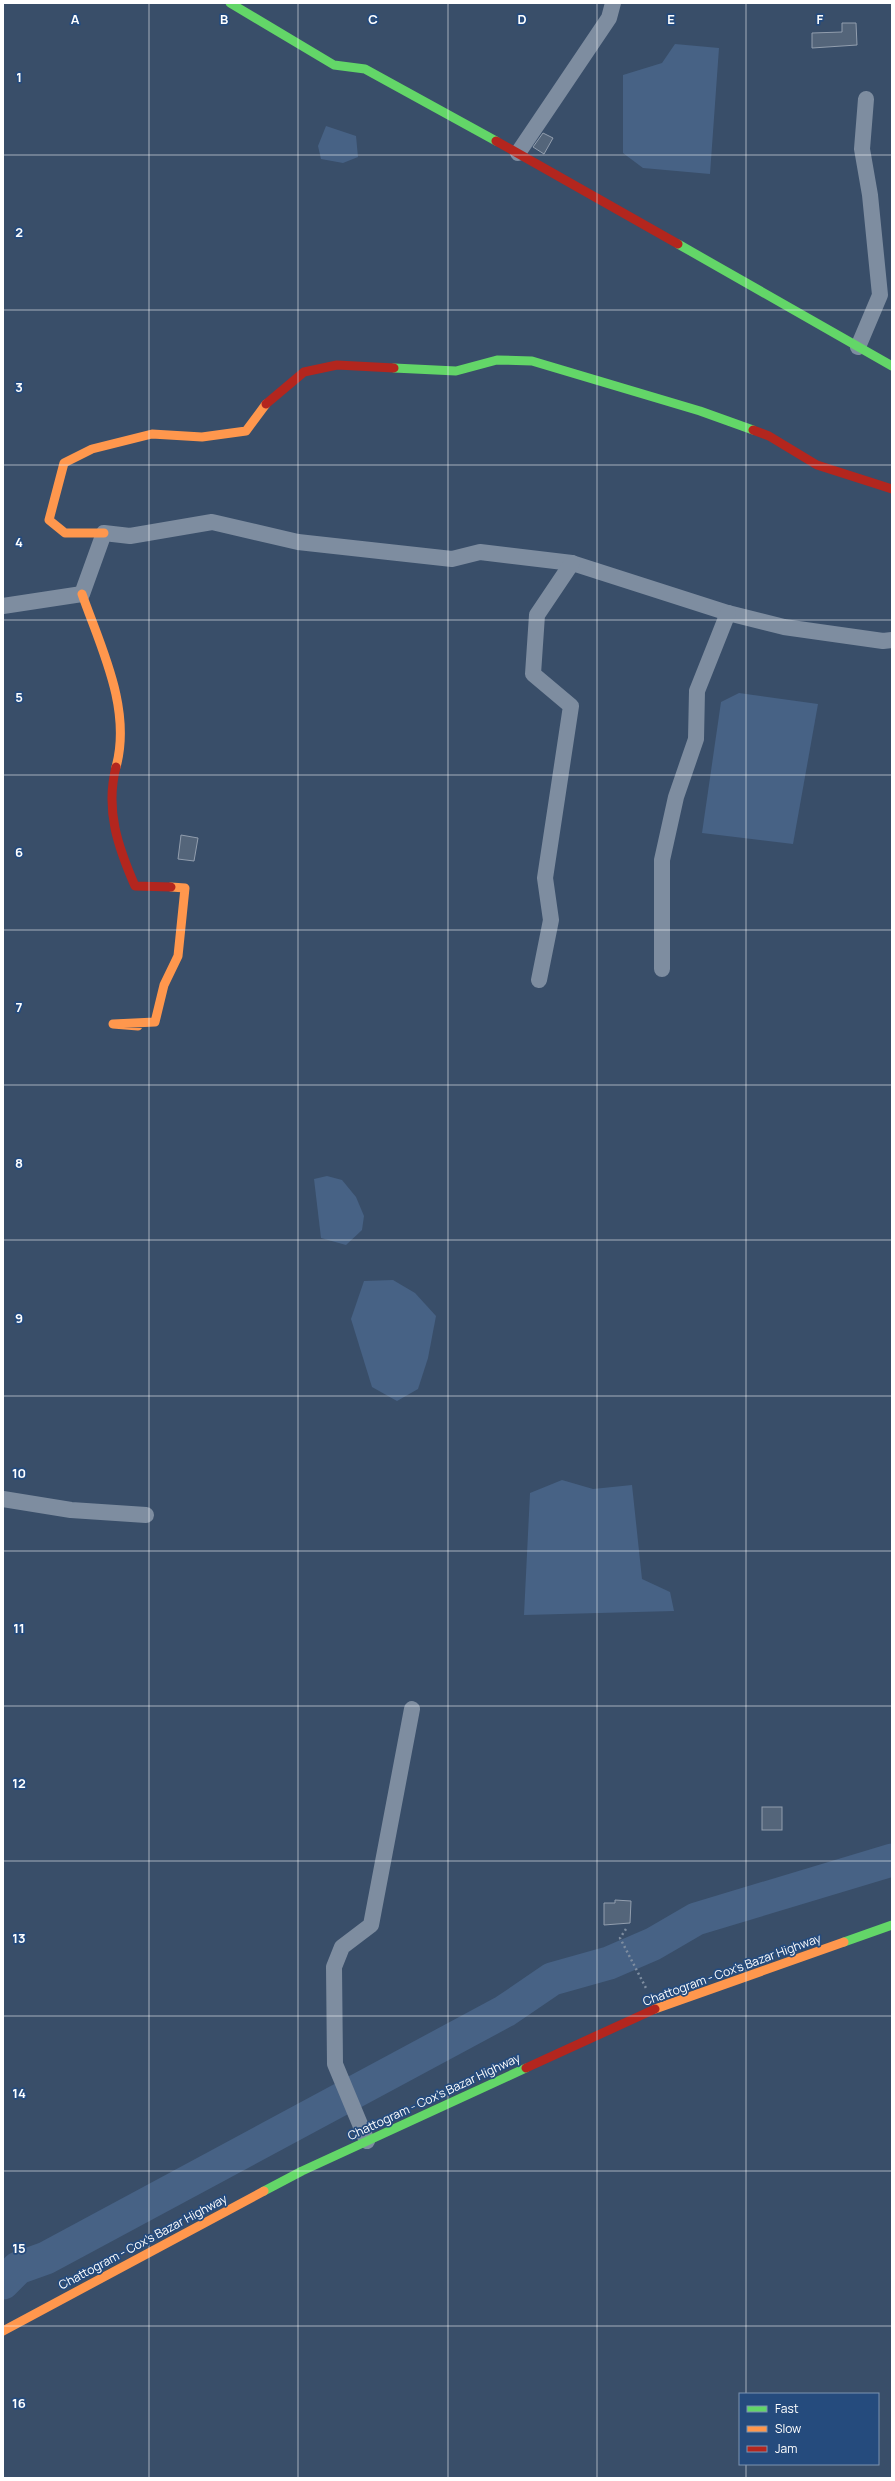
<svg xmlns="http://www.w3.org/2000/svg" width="895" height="2481" font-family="Manrope,sans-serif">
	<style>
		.water { fill: #476285 }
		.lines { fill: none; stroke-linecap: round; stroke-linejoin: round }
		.river { stroke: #476285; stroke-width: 33 }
		.building { fill: #54657a; stroke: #929eae }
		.path { stroke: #7e8da0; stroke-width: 2.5; stroke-dasharray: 2 3; stroke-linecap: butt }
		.street { stroke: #7e8da0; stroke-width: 16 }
		.fast { stroke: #63d668; stroke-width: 9 }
		.slow { stroke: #ff974d; stroke-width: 9 }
		.jam { stroke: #b3261e; stroke-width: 9 }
		.grid { fill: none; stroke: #fff; stroke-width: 1; stroke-opacity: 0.55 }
		.labels { text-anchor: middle; stroke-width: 3.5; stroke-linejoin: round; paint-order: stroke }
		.street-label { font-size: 12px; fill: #fff; stroke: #254b7d }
		.grid-label { font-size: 13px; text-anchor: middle; font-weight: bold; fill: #fff; stroke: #254b7d; stroke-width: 3.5; stroke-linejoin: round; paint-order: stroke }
	</style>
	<rect width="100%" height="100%" fill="#394e69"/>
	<g class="water">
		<polygon points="675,44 719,48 710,174 643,168 623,153 623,75 662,63"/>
		<polygon points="326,126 356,136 358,157 343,163 321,159 318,146"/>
		<polygon points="739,693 818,704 793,844 702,833 721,702"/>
		<polygon points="327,1176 342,1180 356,1197 364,1216 362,1230 346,1245 321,1238 314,1179"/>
		<polygon points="393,1280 415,1293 436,1316 428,1358 418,1389 397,1401 372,1387 351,1319 364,1281"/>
		<polygon points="562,1480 593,1489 632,1485 642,1579 670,1592 674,1611 524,1615 530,1493"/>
	</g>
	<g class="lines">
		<polyline class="river" points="3,2283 18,2268 46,2258 505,2011 552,1979 609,1963 653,1944 696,1919 892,1860"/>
	</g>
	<g class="building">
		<polygon points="842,23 856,23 857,45 812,48 812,33 842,32"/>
		<polygon points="543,133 553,138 544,154 533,147"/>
		<polygon points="181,835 198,838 194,861 178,859"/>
		<rect x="762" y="1807" width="20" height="23"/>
		<polygon points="615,1900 631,1901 630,1923 604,1925 604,1903 615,1903"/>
	</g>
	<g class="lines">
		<polyline class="path" points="626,1929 620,1938 647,1990"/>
		<g class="street">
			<polyline points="518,153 609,18 613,3"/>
			<polyline points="858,347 880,295 870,195 862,149 866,99"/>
			<polyline points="3,606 82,594 104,533 130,536 212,522 298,542 452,559 480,552 572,563 728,613 784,627 883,641 892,640"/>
			<polyline points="662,969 662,860 676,797 696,739 697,691 728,613"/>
			<polyline points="539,980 551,920 545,878 571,706 533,674 537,615 572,563"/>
			<polyline points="3,1499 71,1510 146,1515"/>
			<polyline points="367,2141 335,2064 334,1967 342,1947 371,1925 412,1709"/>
		</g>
		<g class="fast">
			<polyline points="230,3 334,65 365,69 496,141"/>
			<polyline points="678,244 892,366"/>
			<polyline points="394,368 456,371 497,360 532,361 700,411 753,430"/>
			<polyline points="844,1942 892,1925"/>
			<polyline points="264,2191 302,2171 526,2068"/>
		</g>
		<g class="slow">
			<polyline points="104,533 65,533 49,520 64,463 92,449 152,434 202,437 246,431 266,404"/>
			<path d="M82,594C101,648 132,709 116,767"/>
			<polyline points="138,1026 113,1024 155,1022 164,985 178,956 185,888 171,887"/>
			<polyline points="655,2009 844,1942"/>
			<polyline points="3,2331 264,2191"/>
		</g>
		<g class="jam">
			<polyline points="496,141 678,244"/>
			<polyline points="266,404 304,372 337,365 394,368"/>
			<polyline points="753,430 769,436 817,465 892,489"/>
			<path d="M116,767C105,810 118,847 135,886L171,887"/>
			<polyline points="526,2068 655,2009"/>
		</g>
	</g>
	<path class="grid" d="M149,3V2478M298,3V2478M448,3V2478M597,3V2478M746,3V2394M3,155H892M3,310H892M3,465H892M3,620H892M3,775H892M3,930H892M3,1085H892M3,1240H892M3,1396H892M3,1551H892M3,1706H892M3,1861H892M3,2016H892M3,2171H892M3,2326H892M746,2464V2478"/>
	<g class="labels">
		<g class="street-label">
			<text transform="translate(732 1970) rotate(-20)" y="4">Chattogram - Cox's Bazar Highway</text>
			<text transform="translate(434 2097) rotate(-25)" y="4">Chattogram - Cox's Bazar Highway</text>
			<text transform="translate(143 2242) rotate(-28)" y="4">Chattogram - Cox's Bazar Highway</text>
		</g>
	</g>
	<g class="grid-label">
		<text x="75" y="24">A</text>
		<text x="224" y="24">B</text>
		<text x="373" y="24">C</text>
		<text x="522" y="24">D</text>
		<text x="671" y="24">E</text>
		<text x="820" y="24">F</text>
		<text x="19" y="82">1</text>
		<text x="19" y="237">2</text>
		<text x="19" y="392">3</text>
		<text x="19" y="547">4</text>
		<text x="19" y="702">5</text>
		<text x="19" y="857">6</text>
		<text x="19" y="1012">7</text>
		<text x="19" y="1168">8</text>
		<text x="19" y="1323">9</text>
		<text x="19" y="1478">10</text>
		<text x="19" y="1633">11</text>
		<text x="19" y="1788">12</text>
		<text x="19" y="1943">13</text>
		<text x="19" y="2098">14</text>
		<text x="19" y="2253">15</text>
		<text x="19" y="2408">16</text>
	</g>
	<rect width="895" height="2481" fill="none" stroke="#ffffff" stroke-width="8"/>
	<rect x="739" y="2393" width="140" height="72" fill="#254b7d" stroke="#7c93b1"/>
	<rect x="747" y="2406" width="20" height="6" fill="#63d668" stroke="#7c93b1"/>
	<text x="775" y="2413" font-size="12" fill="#ffffff">Fast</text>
	<rect x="747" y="2426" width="20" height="6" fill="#ff974d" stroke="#7c93b1"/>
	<text x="775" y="2433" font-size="12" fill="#ffffff">Slow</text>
	<rect x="747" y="2446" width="20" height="6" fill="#b3261e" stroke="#7c93b1"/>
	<text x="775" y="2453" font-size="12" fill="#ffffff">Jam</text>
</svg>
